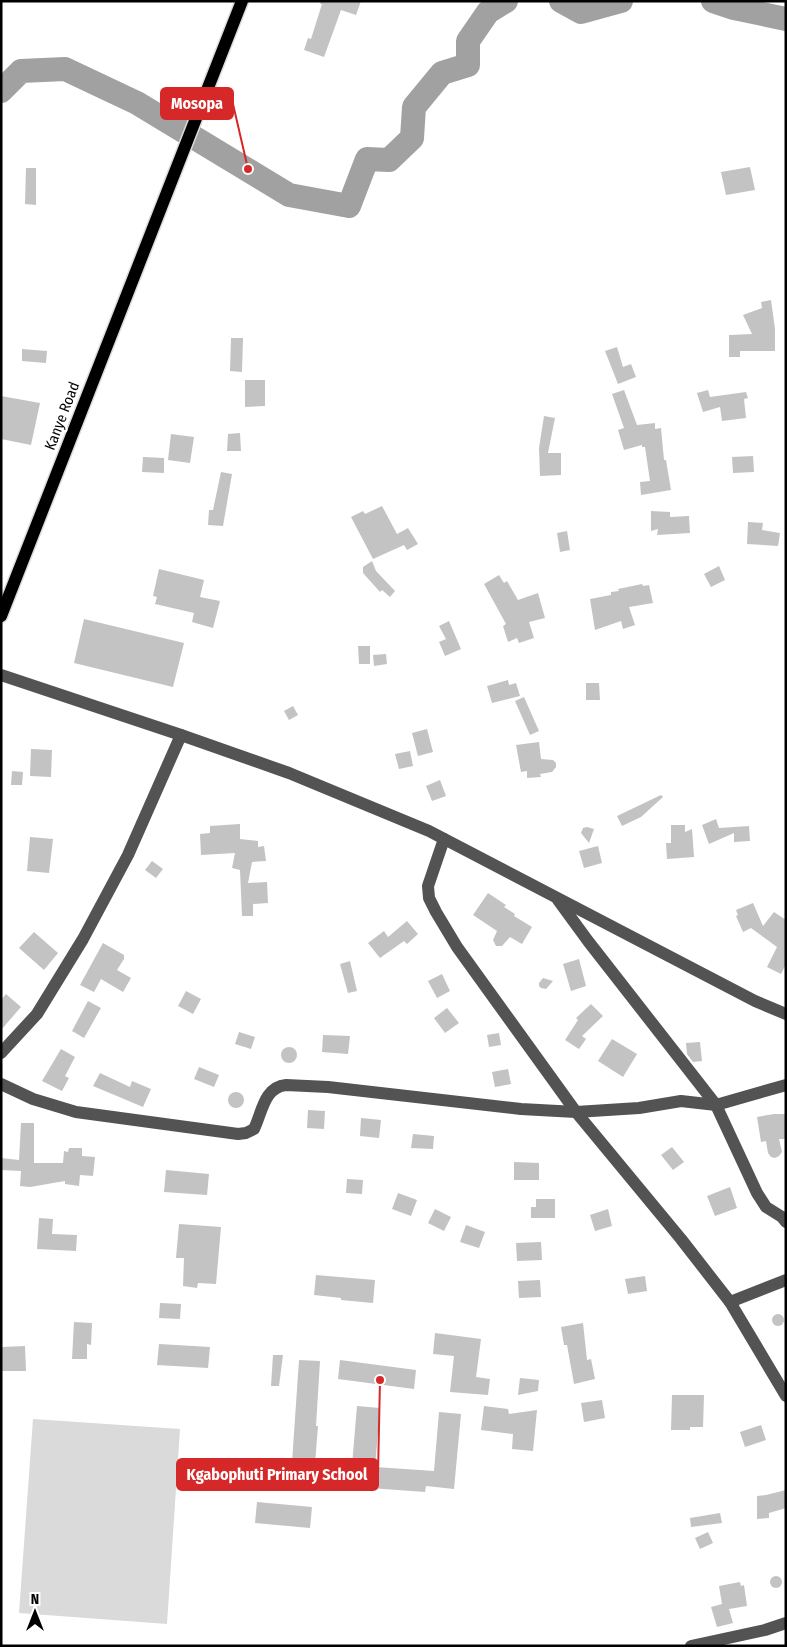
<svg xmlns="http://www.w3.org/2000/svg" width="787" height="1647" font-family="'Fira Sans Condensed',sans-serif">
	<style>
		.green { fill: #dadada }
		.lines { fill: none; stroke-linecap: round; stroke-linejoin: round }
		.river { stroke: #a1a1a1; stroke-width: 24 }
		.building { fill: #c3c3c3 }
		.major-casing { stroke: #dbdbdb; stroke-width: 15 }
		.minor { stroke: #535353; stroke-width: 12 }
		.major { stroke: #000; stroke-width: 12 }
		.labels { text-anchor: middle; stroke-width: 4.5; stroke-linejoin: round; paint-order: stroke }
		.street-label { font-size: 15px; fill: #000; stroke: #fff }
		.leader { fill: none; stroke: #d62828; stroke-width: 2 }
		.callout-dot { fill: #d62828; stroke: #fff; stroke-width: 2 }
		.callout { fill: #d62828; stroke: #d62828; stroke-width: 2 }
		.callout-label { font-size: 16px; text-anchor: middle; font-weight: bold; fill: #fff }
	</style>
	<rect width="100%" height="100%" fill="#fff"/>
	<polygon class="green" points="33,1419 180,1429 167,1624 19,1613"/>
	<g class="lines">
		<g class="river">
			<polyline points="561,1 581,12 621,1"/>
			<polyline points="713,1 734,8 786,19"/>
			<polyline points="1,91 21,71 65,69 137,103 289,195 349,206 367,159 389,160 412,138 414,107 442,73 468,65 468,41 488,12 506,1"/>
		</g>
	</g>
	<g class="building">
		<polygon points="321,1 361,1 356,15 341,10 324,57 304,50 308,38 311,39 322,4 320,4"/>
		<polygon points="750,167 755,190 726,195 721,172"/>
		<polygon points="26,168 36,168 36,205 25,204"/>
		<polygon points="771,300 775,329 775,351 740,351 740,357 729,357 729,335 752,334 743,315 762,308 761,302"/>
		<polygon points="231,338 243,338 242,372 230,371"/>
		<polygon points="617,347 623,367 631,364 636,377 618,384 605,351"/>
		<polygon points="22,349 47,351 46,363 22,361"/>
		<polygon points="245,380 265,380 265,406 245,407"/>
		<polygon points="624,390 637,425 655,423 655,429 661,428 664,460 666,460 671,490 641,495 640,482 650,481 645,447 642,447 642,445 624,450 618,430 624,428 612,394"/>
		<polygon points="708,390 710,397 746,392 748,398 744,399 746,418 722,421 720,407 703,412 697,393"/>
		<polygon points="1,396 40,403 31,445 1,439"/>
		<polygon points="544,416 555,418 548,453 561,453 561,475 540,476 539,448"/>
		<polygon points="240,433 241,451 227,451 228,434"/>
		<polygon points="171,434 194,437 190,463 168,460"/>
		<polygon points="753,456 754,472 733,473 732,457"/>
		<polygon points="143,457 164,458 164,473 142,472"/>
		<polygon points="221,472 232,474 223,526 208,525 209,510 213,510"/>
		<polygon points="382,506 397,534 408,528 418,544 407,550 404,545 373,559 351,517 363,511 365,514"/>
		<polygon points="651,511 670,512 670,517 689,516 690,533 657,535 658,529 651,531"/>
		<polygon points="748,522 763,523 762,530 780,533 778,546 747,544"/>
		<polygon points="567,531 570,550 560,552 557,533"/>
		<polygon points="372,561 376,571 395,591 390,597 382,590 380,592 363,573 363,567"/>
		<polygon points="719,566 725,580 711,587 704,574"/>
		<polygon points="159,569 204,580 200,597 220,601 213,628 192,622 194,613 155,604 157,597 153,596"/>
		<polygon points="499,575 504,583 507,581 518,600 538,593 545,618 529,622 534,638 519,643 517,638 508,642 503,626 506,624 484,584"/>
		<polygon points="642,584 643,586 649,585 653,603 629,607 635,625 623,629 621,621 595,630 590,599 611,595 611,592 619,591 618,589"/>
		<polygon points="84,619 184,643 173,687 74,663"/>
		<polygon points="449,621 461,649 445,656 439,642 446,639 439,626"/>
		<polygon points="358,646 370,646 370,664 359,664"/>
		<polygon points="386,654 387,664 374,666 373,655"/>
		<polygon points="508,680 509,685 516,683 520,696 492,703 487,686"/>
		<polygon points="586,683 599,683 600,700 586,700"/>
		<polygon points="524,697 539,731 530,735 515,701"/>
		<polygon points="293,706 298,715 289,720 284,711"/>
		<polygon points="427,729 433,752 418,756 412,733"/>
		<polygon points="539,742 541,759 553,760 556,763 556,767 552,772 540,774 541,777 527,778 527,771 521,772 516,745"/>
		<polygon points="31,749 52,750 51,777 30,776"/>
		<polygon points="410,751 413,766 399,769 395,754"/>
		<polygon points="12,771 23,772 22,785 11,785"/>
		<polygon points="440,780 446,796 432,801 426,786"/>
		<polygon points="661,795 663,797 641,817 622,826 617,816"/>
		<polygon points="716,819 719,828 749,826 750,841 734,842 734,833 709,844 702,825"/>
		<polygon points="240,824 240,839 258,841 258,847 264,846 266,861 252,862 248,883 267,882 268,903 253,904 253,916 242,916 240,870 232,868 235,853 201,855 200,834 210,833 210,826"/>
		<polygon points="671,825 685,825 685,832 692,829 694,857 667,859 666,843 671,843"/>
		<polygon points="587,827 594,829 589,843 581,833 583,828"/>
		<polygon points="30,837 53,839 49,873 27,871"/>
		<polygon points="598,846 602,863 584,868 579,851"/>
		<polygon points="152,861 163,869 156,878 145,870"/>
		<polygon points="488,893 506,905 504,907 515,914 514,916 532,927 522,944 510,937 502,946 496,946 493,940 497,931 473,915"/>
		<polygon points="753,903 763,926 774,912 786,920 786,964 781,974 767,967 777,947 751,928 743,932 736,916 738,915 736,910"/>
		<polygon points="407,921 418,934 407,944 404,941 380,958 368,943 384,931 388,937"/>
		<polygon points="34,932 58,953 44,970 19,948"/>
		<polygon points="103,943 124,955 124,959 117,970 131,978 123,992 101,979 94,992 80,985"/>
		<polygon points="579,959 586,986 571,991 563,964"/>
		<polygon points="350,961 357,991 348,993 340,964"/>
		<polygon points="442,974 450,991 437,998 428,981"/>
		<polygon points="543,978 553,981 546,989 541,988 539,986 539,983"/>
		<polygon points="186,991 201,999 193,1014 178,1006"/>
		<polygon points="6,994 21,1007 1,1030 1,1000"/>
		<polygon points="88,1001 101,1008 84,1038 72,1031"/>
		<polygon points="591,1004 603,1016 582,1036 586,1039 579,1049 565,1040 578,1020 576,1018"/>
		<polygon points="447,1008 459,1023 445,1033 434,1018"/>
		<polygon points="239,1032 255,1037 251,1049 235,1044"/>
		<polygon points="499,1033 501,1045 489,1047 487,1035"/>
		<polygon points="323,1035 350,1036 348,1054 322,1052"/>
		<polygon points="612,1039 637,1054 623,1077 598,1061"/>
		<polygon points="700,1042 702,1061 693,1062 687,1054 686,1043"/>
		<circle cx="289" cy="1055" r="8"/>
		<polygon points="61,1049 75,1057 65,1076 69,1078 62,1091 42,1081"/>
		<polygon points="199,1067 219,1075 214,1087 194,1079"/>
		<polygon points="508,1069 511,1084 495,1087 492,1072"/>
		<polygon points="100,1073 130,1087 132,1081 151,1089 143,1107 93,1086"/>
		<circle cx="236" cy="1100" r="8"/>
		<polygon points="308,1110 325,1111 324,1129 307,1128"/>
		<polygon points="774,1114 786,1114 786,1139 779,1139 782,1152 779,1156 775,1158 771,1157 768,1153 766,1141 761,1142 757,1117"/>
		<polygon points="361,1118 381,1120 379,1138 360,1136"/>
		<polygon points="21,1123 34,1123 34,1163 63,1163 64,1151 68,1152 69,1148 82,1148 82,1156 95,1157 93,1176 80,1175 79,1186 65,1184 65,1181 30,1187 20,1186 21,1171 1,1170 1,1158 19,1160"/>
		<polygon points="413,1134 434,1136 433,1149 411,1148"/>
		<polygon points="672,1147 684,1162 673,1170 661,1155"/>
		<polygon points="514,1162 539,1163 539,1180 514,1180"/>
		<polygon points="166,1170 209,1174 207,1195 164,1192"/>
		<polygon points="347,1179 363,1180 362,1194 346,1193"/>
		<polygon points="730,1187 737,1208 715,1216 707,1196"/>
		<polygon points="398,1193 417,1200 411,1216 392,1209"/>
		<polygon points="536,1199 555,1199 555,1218 531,1218 531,1207 536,1207"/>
		<polygon points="435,1209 451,1217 444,1231 428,1223"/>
		<polygon points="608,1209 612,1226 595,1231 590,1215"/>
		<polygon points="39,1218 53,1219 52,1234 77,1235 76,1251 37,1249"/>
		<polygon points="179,1224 221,1227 216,1284 198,1283 197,1288 183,1286 184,1258 176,1258"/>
		<polygon points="466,1225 485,1232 479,1248 460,1242"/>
		<polygon points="541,1242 542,1260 517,1261 516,1243"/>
		<polygon points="316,1275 375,1280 373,1303 341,1300 341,1298 314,1295"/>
		<polygon points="645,1276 647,1291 628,1294 625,1279"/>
		<polygon points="540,1280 541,1297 519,1298 518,1281"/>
		<polygon points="160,1303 181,1304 180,1319 159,1318"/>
		<circle cx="778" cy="1320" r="6"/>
		<polygon points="74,1322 92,1323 91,1345 87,1344 87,1359 72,1359"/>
		<polygon points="583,1323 587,1360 591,1359 595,1379 574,1384 567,1345 564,1345 561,1327"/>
		<polygon points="435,1333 481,1339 476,1377 490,1379 488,1395 450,1392 454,1356 433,1354"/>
		<polygon points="159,1344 210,1347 208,1368 157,1365"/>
		<polygon points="25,1346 26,1371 1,1371 1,1347"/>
		<polygon points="273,1355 283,1355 279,1386 271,1386"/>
		<polygon points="299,1360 320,1361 316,1426 318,1426 315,1464 292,1462"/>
		<polygon points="340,1360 416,1370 414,1389 338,1379"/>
		<polygon points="520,1378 539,1380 538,1391 518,1395"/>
		<polygon points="672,1395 704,1395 703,1427 690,1427 690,1430 671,1430"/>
		<polygon points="602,1400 605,1418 584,1422 581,1403"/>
		<polygon points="357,1406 380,1408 375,1467 434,1471 439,1412 461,1414 454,1489 426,1486 425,1492 329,1485 331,1464 352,1465"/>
		<polygon points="484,1406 508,1409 509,1414 537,1410 533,1451 512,1449 513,1434 481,1430"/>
		<polygon points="761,1425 766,1440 745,1447 740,1432"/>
		<polygon points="786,1490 786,1508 769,1513 769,1518 757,1519 757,1496 766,1495"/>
		<polygon points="257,1502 312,1507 310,1528 255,1523"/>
		<polygon points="720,1513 722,1523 691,1527 690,1518"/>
		<polygon points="708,1532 713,1543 700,1549 695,1538"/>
		<circle cx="776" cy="1582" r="6"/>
		<polygon points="740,1582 741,1586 744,1585 747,1606 729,1609 733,1623 717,1627 711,1607 722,1604 719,1586"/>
	</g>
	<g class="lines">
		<defs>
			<polyline id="major" points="1,616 242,1"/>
		</defs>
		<use href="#major" class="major-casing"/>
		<g class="minor">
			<polyline points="1,675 181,735 289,773 429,831 755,1001 786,1014"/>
			<polyline points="444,839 428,886 429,898 436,912 457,947 576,1112 681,1239 730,1302 786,1396"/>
			<polyline points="558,900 588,941 716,1105 757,1193 766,1207 782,1217 786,1222"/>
			<polyline points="1,1053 37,1014 83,939 128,855 181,735"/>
			<path d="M1,1084L33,1099L76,1112L238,1134L246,1133L254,1129C262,1113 264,1087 286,1085L328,1087L521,1109L576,1112L639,1108L681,1101L716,1105L786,1085"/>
			<polyline points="730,1302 786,1280"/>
			<polyline points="691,1646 765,1630 786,1623"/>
		</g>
		<use href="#major" class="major"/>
	</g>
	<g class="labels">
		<g class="street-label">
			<text transform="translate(62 416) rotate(-69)" y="5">Kanye Road</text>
		</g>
	</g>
	<path class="leader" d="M248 169L233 104M380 1380L378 1474"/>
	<g class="callout-dot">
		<circle cx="248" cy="169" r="5"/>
		<circle cx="380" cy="1380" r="5"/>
	</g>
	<g class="callout">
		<rect x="161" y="88" width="72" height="31" rx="5"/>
		<rect x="177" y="1459" width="201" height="31" rx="5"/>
	</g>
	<g class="callout-label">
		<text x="197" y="109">Mosopa</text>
		<text x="277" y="1480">Kgabophuti Primary School</text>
	</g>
	<rect width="787" height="1647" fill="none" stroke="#000000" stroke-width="5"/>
	<g transform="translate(35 1612)" stroke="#ffffff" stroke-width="4" paint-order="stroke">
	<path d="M0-4L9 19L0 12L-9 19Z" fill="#000000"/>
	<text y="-8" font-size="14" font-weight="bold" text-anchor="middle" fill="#000000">N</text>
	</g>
</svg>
